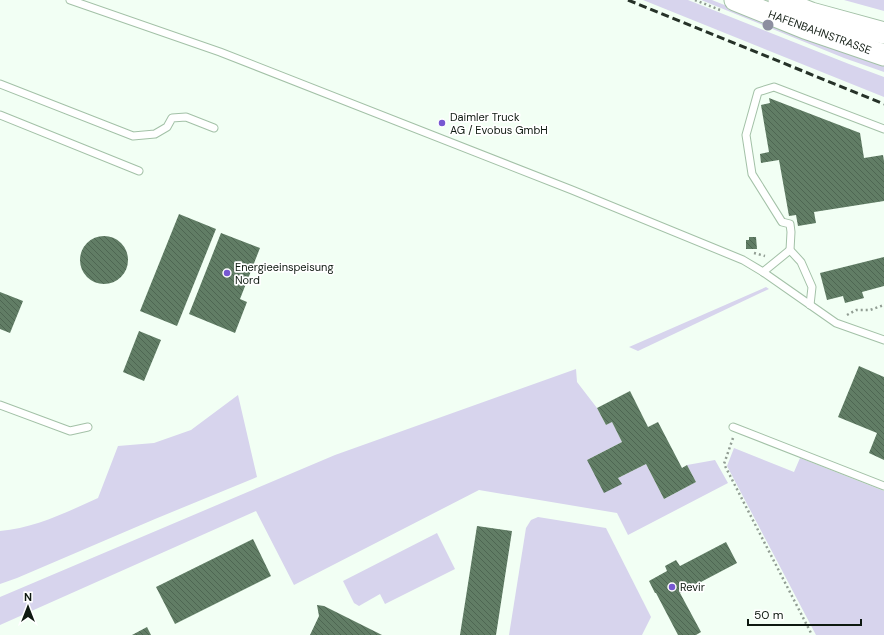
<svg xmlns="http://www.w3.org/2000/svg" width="884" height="635" font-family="'DM Sans',sans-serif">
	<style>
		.grass { fill: #d7d4ed }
		.building { fill: url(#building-back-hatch) }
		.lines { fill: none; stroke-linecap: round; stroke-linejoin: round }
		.service-casing { stroke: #a3c1a7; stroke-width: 9 }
		.secondary-casing { stroke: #a3c1a7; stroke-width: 23 }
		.path { stroke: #919d93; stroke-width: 2.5; stroke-dasharray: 2 3; stroke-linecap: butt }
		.service { stroke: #fff; stroke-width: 7 }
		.secondary { stroke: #fff; stroke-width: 21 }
		.rail { stroke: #263228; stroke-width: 3; stroke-dasharray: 8 4; stroke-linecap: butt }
		.tree { fill: #8d8ea0 }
		.poi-dot { fill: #7758d2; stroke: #fff; stroke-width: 1.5 }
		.labels { text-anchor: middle; stroke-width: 3.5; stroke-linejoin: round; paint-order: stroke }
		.street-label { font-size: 11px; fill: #0e1910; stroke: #fff }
		.poi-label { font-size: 11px; fill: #0e1910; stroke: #fff; text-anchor: start }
	</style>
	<defs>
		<pattern id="building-back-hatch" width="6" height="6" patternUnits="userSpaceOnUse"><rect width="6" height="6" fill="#617d65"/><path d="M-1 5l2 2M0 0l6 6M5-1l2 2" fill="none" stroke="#4e6652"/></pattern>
	</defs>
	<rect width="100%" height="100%" fill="#f2fff4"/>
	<g class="grass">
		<polygon points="643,0 688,0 849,64 884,77 884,97"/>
		<polygon points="701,0 712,0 811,40 884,65 884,72 844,58"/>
		<polygon points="844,0 884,0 884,11"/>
		<polygon points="766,287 769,289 638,351 629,347"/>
		<polygon points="576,369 577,382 597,408 606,425 612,422 622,442 587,460 621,484 618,478 646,464 664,499 696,482 687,465 715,460 728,483 628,535 617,513 479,490 294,585 256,511 0,625 0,597 335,455"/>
		<path d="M238,395L257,477L155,519L17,578L0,584V531C35,528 67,512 98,498L118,446L154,443L191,430Z"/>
		<polygon points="734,448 794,472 800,458 884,491 884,635 816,635 727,466"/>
		<polygon points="538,517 606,528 651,617 642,635 509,635 526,528 531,520"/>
		<polygon points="437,533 455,569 385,604 380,594 359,606 354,603 343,581"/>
	</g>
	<g class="building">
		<polygon points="769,98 860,133 864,158 883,155 884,161 884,201 814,212 816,223 798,226 796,215 789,216 779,160 761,163 760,154 769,152 761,105 770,103"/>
		<polygon points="179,214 216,229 177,326 140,311"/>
		<polygon points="221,233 260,248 240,299 247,302 235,333 189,314"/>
		<circle cx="104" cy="260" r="24"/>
		<polygon points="749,237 756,237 757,249 746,249 746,240 749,240"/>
		<polygon points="884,257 884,286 862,292 864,298 845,303 843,296 827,300 820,273"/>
		<polygon points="0,292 23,301 10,333 0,329"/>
		<polygon points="139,331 161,340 144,381 123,372"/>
		<polygon points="859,366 884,377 884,460 869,453 877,433 838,417"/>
		<polygon points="630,391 648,427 658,422 682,468 687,465 696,482 664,499 646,464 618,478 622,484 604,493 587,460 622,442 612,422 606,425 597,408"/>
		<polygon points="477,526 512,531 496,635 460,635"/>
		<polygon points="253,539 271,576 175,624 156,587"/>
		<polygon points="726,542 737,563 680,593 701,632 696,635 678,635 656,593 655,593 649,581 667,571 665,566 676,560 680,566"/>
		<polygon points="317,605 324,606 382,635 310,635 319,616"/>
		<polygon points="147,627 151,635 132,635"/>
	</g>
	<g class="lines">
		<defs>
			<g id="service">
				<polyline points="70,0 220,52 572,190 743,260 763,272 836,323 884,340"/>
				<polyline points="0,84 133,136 155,134 167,127 172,118 186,117 214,128"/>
				<polyline points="0,115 139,171"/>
				<polyline points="763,272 790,250"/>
				<polyline points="810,305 812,287 801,262 790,250 791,232 790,224 782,222 752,174 746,135 758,92 774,87 884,129"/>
				<polyline points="0,405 70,431 88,427"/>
				<polyline points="733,427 884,486"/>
			</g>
			<g id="secondary">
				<polyline points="735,0 805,28 884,55"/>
				<polyline points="779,0 811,13 884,33"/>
			</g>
		</defs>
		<use href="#service" class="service-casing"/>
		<use href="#secondary" class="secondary-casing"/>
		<g class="path">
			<polyline points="695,0 720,10"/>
			<polyline points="754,253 765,256"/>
			<polyline points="847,315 856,310 870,310 884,305"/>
			<polyline points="733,438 724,464 812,635"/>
		</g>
		<use href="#service" class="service"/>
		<use href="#secondary" class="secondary"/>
		<polyline class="rail" points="628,0 884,104"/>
	</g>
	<circle class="tree" cx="768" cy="25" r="5.5"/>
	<g class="poi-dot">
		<circle cx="442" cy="123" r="4"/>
		<circle cx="227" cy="273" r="4"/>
		<circle cx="672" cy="587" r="4"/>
	</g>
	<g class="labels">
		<g class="street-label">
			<text transform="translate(820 32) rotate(20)" y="4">HAFENBAHNSTRASSE</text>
		</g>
		<g class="poi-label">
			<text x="450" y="121">Daimler Truck<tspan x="450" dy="13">AG / Evobus GmbH</tspan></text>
			<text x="235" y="271">Energieeinspeisung<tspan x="235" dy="13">Nord</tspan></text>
			<text x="680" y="591">Revir</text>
		</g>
	</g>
	<g transform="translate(28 607)" stroke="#ffffff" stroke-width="3" paint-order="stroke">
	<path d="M0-3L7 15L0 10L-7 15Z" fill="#0e1910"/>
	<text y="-6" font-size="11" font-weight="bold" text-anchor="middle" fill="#0e1910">N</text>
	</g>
	<path d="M748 619v6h113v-6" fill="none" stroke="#0e1910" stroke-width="2"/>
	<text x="754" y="619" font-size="12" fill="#0e1910" stroke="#ffffff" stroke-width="3" paint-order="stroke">50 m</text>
</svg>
